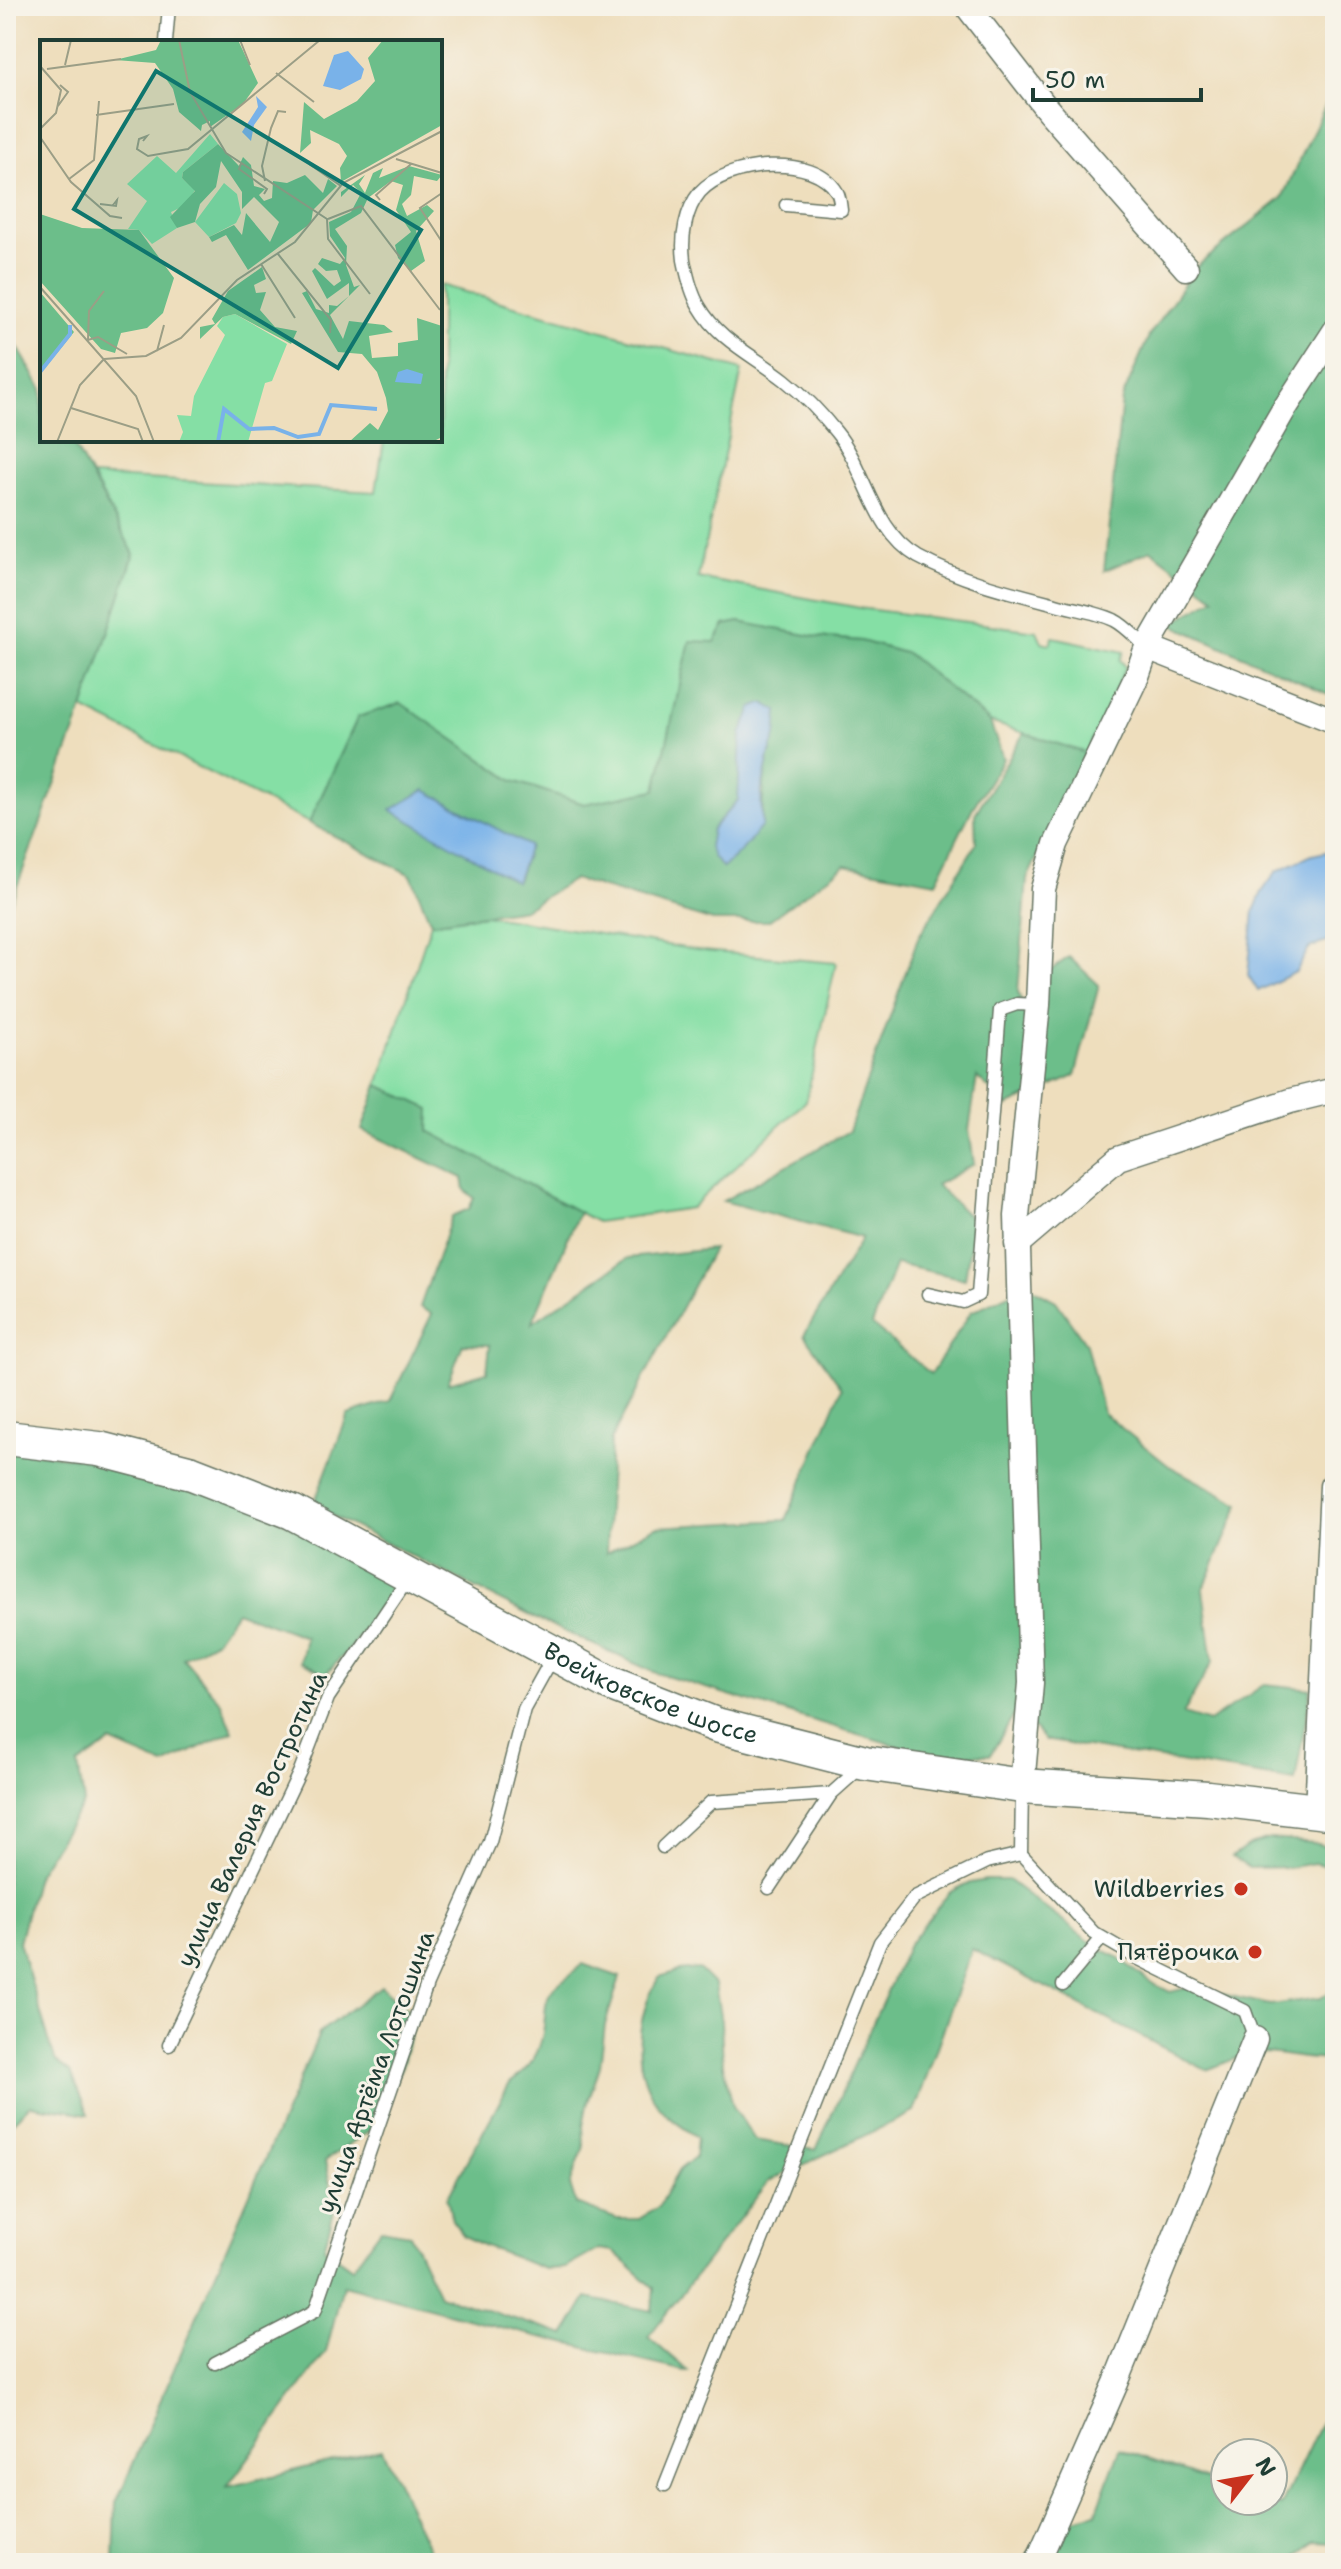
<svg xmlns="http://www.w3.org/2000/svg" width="1341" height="2569" font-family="'Shantell Sans',sans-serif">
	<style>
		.green { fill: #85dfa5; stroke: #528e6c; stroke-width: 2 }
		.forest { fill: #6cbe8a; stroke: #467e5f; stroke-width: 2; fill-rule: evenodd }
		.water { fill: #79b2e9; stroke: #4c788e; stroke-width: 2 }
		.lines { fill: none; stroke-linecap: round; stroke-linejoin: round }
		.lane-casing { stroke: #677564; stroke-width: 15 }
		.street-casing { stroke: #677564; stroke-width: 27 }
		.secondary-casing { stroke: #677564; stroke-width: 37 }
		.lane { stroke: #fff; stroke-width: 12 }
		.street { stroke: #fff; stroke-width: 24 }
		.secondary { stroke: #fff; stroke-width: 34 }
		.poi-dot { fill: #c8321e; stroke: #f7f3e8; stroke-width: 3 }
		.labels { text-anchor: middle; stroke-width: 6; stroke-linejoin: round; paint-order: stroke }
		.street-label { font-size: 24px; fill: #1f3d34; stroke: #f7f3e8 }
		.poi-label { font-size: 24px; fill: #1f3d34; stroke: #f7f3e8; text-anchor: end }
		.inset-river { fill: none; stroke: #79b2e9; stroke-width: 4 }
		.inset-road { fill: none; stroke: #9b9e86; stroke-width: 2 }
		.view { fill: #0f766e; fill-opacity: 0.15; stroke: #0f766e; stroke-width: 4 }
		.inset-edge { fill: none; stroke: #1f3d34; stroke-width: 4 }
	</style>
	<rect width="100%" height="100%" fill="#f7f3e8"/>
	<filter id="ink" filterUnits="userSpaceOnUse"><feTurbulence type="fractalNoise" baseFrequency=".0125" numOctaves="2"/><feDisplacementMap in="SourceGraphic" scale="16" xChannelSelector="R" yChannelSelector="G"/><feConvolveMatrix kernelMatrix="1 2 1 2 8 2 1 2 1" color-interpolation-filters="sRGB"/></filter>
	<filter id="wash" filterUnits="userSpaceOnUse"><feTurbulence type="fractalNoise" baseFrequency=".006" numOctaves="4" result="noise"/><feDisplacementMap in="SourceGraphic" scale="32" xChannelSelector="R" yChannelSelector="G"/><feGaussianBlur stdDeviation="1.8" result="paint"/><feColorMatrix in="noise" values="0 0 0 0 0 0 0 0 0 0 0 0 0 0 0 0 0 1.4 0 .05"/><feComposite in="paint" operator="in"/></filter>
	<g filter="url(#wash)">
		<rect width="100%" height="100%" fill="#eedebd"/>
		<g class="green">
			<polygon points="440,285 742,370 698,578 866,609 1037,631 1042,642 1050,644 1053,637 1124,652 1120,660 1126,667 1086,753 990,722 907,654 861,641 817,637 739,622 725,625 715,642 690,642 656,790 584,804 513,781 400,703 358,717 309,823 83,709 134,554 92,476 376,492 384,440 440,440"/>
			<polygon points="485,915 703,951 836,963 806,1101 691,1208 597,1222 428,1131 429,1109 378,1085 431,923"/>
		</g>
		<g class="forest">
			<polygon points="1335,85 1335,697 1171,624 1215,598 1151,550 1104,571 1122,399 1149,336 1195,268 1282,198"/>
			<polygon points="6,327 42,389 42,440 71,440 134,554 83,709 6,916"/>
			<path d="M739,622L817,637L861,641L908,654L990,722L1003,759L972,809L936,882L845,865L768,921H713L574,879L524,909L431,923L411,875L309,823L358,717L401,703L513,781L584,804L656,790L690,641L715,642L725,625ZM776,736C763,769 763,792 762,826L712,829L738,800L740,783ZM392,810L529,846L517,881H516Z"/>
			<path d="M1024,733L1086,753L1027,879L1018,992L1026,1012L1031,984L1069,957L1099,985L1075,1076L1007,1106L977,1077L969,1130L974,1164L936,1185L974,1221L965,1279L896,1264L872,1325L931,1374L971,1312L1027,1285L1056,1301L1086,1344L1103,1413L1169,1466L1240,1504L1203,1590L1213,1661L1183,1714L1209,1722L1265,1684L1311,1689L1295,1781L1044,1740L1018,1709L990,1755L924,1754L656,1673L537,1619L313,1506L348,1415L390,1401L432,1314L420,1307L452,1216L469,1209L474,1198L465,1190L463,1178L362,1130L378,1085L430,1109L429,1131L579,1212L532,1323L628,1258L713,1249L611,1439L606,1553L655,1527L786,1520L842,1388L804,1335L862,1238L723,1201L849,1131L918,938L976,844L975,814ZM463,1344L490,1345L487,1372L448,1383Z"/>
			<polygon points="6,1450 78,1458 244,1501 384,1574 394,1590 350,1648 326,1674 300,1662 305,1637 236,1611 215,1641 183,1658 221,1703 233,1731 164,1765 111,1742 78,1765 84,1802 36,1876 19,1942 55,2060 71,2073 89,2114 30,2105 6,2128"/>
			<polygon points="1271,1839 1314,1843 1335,1849 1335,1868 1314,1863 1292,1867 1249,1868 1232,1857 1249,1845"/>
			<path d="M986,1880H1008L1098,1948L1116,1956L1150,1982L1170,1992L1191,1987L1270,2005L1321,1998L1335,1988V2059C1310,2062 1285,2053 1260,2053C1240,2054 1225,2064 1206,2070L972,1949L914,2112L769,2181L648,2337L689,2372L519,2332L343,2285L326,2352L227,2487L382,2449L435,2563H114L116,2503L320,2032L381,1986L414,2016L403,2064L370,2130L325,2161L335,2208L324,2248L352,2268L381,2229L410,2234L439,2295L565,2335L587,2298L652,2311L654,2288L613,2251L599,2249L565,2268L544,2269L483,2245L464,2236L452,2220L447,2198L510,2083C531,2068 541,2052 544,2026C545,2018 545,2008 547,2000C553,1982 571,1978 582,1964L620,1977L605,2025L600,2066L587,2105L583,2126L584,2146L570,2185L576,2204L617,2219H639L658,2207L679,2170L695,2157L697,2137C684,2128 669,2119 659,2106C630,2068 636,2016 659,1977L679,1971L699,1969L715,1985L721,2021L723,2065L733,2106L755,2140L816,2150L908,1945L949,1893L966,1884Z"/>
			<polygon points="1335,2393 1335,2543 1314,2542 1298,2556 1297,2563 1024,2563 1043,2528 1096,2513 1120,2449 1225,2486 1225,2501 1266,2501 1281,2506"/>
		</g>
		<g class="water">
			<polygon points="764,703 778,711 776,736 770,752 761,792 762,826 743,849 723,868 713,857 709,847 712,829 738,800 741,734 752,708"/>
			<polygon points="425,790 529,846 516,882 391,810"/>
			<polygon points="1335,850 1335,939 1309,948 1296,972 1258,991 1248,975 1254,911 1262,892 1277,871 1312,855"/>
		</g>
	</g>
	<g filter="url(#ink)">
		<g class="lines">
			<defs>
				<g id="lane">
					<polyline points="166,42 169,6"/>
					<path d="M786,205L841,210C840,204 840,197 837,192C814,153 728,161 700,192C685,210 681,238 684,260C687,275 691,293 699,306C719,341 755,356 785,380C805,396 821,413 836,432C867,470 873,531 918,557C960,580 1009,592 1056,604C1074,609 1097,612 1114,620C1126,626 1137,639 1147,647"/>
					<polyline points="928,1294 963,1302 978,1295 1000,1010 1017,1004 1038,1005"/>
					<polyline points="663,1847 711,1802 831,1794"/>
					<polyline points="1021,1854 1094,1933 1137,1958 1245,2011 1255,2039"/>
					<polyline points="769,1888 831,1794 860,1768"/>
					<polyline points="1063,1985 1102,1938"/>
					<polyline points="169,2045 300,1771 328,1698 410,1576"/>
					<polyline points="215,2363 315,2311 427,1984 490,1842 524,1709 554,1655"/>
					<polyline points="665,2485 880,1942 915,1897 987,1862 1021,1854 1022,1789"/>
				</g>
				<g id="street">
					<polyline points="967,6 1047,109 1186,268"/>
					<polyline points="1147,647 1335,721"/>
					<polyline points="1017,1244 1118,1158 1290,1101 1335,1090"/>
					<polyline points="1022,1786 1031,1683 1017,1216 1038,1005 1043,889 1056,844 1137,676 1147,647 1283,411 1335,331"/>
					<polyline points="1317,1811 1332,1486"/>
					<polyline points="1037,2563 1116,2383 1255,2039"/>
				</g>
				<g id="secondary">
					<path id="s1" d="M6,1438L99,1449L192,1473L292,1512L609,1683L716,1725L865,1763L1022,1786L1208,1798L1335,1813"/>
				</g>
			</defs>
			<use href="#lane" class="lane-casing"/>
			<use href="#street" class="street-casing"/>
			<use href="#secondary" class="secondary-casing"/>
			<use href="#lane" class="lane"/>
			<use href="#street" class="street"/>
			<use href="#secondary" class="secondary"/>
		</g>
	</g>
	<g class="poi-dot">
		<circle cx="1241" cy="1889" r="8"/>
		<circle cx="1255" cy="1952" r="8"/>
	</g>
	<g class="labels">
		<g class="street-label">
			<text dy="8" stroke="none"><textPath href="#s1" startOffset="700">Воейковское шоссе</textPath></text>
			<text transform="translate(252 1819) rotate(-65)" y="8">улица Валерия Востротина</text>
			<text transform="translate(376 2072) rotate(-70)" y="8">улица Артёма Лотошина</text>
		</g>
		<g class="poi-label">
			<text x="1225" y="1897">Wildberries</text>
			<text x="1239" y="1960">Пятёрочка</text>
		</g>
	</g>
	<g transform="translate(40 40)">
		<rect width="402" height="402" fill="#eedebd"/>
		<path d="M170,94L178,104L143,132L142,138L155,150L146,165L131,172L137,188L112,204L99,190L88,189L107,161L87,144L117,116L136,133ZM184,143L197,154L201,173L196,183L169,197L155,182ZM195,274L247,304L232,341L225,343L208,402H139L143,392L137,375L151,376L154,356L185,295L177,286L183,277Z" fill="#85dfa5"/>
		<path d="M121,0H198L218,43L203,64L170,87V81L162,85L161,91L139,72L133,49L115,23L75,20L116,10ZM343,0H402V85L301,142L300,128L307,116L299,104L270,90L271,103L260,113L264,62L284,79L317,61L335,41L328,18ZM178,104L199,126L203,117L211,125L214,146L225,149L219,155L224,161L232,158L233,141L247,143L265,135L283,153L288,139L297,146L273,170L271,183L208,230L186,195L172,202L169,197L194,185L202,195L206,173L230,202L239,182L214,157L202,169V152L181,121L176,147L160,164L155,182L137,188L130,177L155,151L142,138L143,132ZM369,126L402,135L397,141L374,136L371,155L362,164L367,176L387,165L394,171L376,191L385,221L371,231L358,218L355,205L371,192L356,170L363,145L351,141L328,158L321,173L295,189L307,206L306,225L314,247L320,245L290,275L303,299L309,281L344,285L353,292L329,296L332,318L358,316V303L378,300L377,278L402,286V397L392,402H309L330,383L338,390L348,371L346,358L337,332L322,314L298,312L262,253L267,251L276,269L289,273V265L297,266L309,256V243L287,259L272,231L275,228L294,246L301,241L297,230L286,231L278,224L282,218L300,224L305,218L290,196L289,182L311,172L321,153L313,145L301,157V152L325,135L319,144L325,153L333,133L343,128L339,138ZM0,174L42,188L99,190L134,238L123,273L107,288L81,293L75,313L61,309L0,241ZM222,227L226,239L214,245L216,253L226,252L220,270L235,287L257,291L251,304L195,274L183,277L160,299V287L175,284L172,279L188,251ZM0,252L34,292L0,334Z" fill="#6cbe8a"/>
		<path d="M308,11L324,29L321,39L300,50L283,46L294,15ZM216,56L227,67L214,85L211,101L202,92L218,67ZM367,329L383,334L381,344L355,342L358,332Z" fill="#79b2e9"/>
		<path class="inset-river" d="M0,332L30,294V285M178,402L184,369L209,389L234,388L258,397L279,394L291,365L337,369"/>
		<path class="inset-road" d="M139,0L150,52L186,113L287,179L288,199L330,254M200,0L210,25M25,25L31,0M0,26L21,50L16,73L0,89M7,29L81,19M236,33L274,62M18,66L28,52L20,45M56,75L134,64M0,97L31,142L70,176L82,178M103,101L107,96L99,99L97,109L108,116L148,109L280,0M356,119L402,133M201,124L199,129L227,149L224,154M269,124L301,146M29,139L54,120L59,61M225,141L222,126L231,88L238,71L246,72M402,153L380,168L402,202M340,160L336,155L371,124M60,164L76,166L77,160L73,165M288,179L321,166L400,270M238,214L291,280L290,293M221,224L255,278M0,247L96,356L114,402M64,251L49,271L48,300L58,297L87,314M117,311L124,285M64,319L106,316L141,298L197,240L255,202L303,143L402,91M31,368L98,389L103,402M17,402L40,345L64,319"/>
		<path class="view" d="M116,31L381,190L298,328L34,169Z"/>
		<rect width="402" height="402" class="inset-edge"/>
	</g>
	<rect width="1341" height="2569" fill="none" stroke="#f7f3e8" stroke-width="32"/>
	<g transform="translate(1249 2477) rotate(59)"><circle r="38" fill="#f7f3e8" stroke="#a1aaa0" stroke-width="2"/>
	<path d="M0-6L14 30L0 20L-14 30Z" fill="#c8321e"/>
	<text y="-12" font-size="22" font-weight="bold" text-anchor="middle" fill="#1f3d34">N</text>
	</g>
	<path d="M1033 88v12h168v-12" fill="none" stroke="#1f3d34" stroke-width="4"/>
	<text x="1045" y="88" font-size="24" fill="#1f3d34" stroke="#f7f3e8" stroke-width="6" paint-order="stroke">50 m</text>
</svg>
